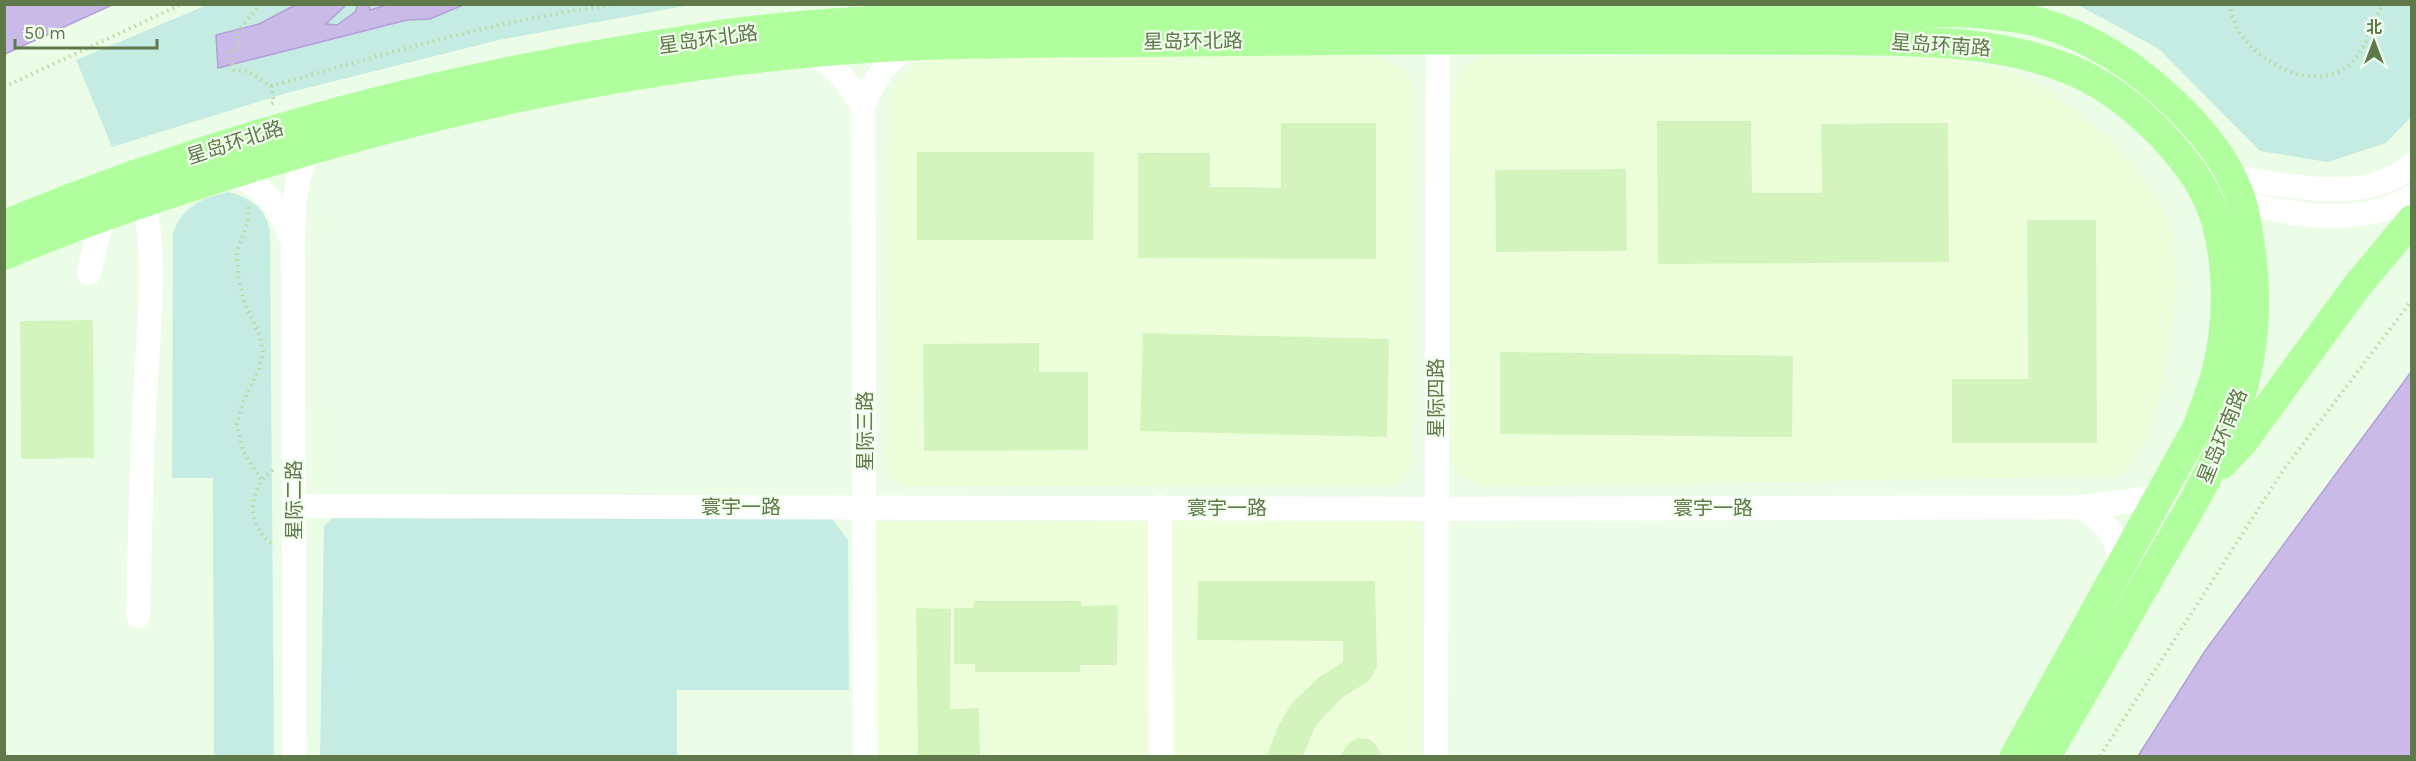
<svg xmlns="http://www.w3.org/2000/svg" width="2416" height="761" font-family="Karla,'Noto Sans SC',sans-serif">
	<style>
		.commercial { fill: #edfeda }
		.green { fill: #c4ece3 }
		.water { fill: #c9bae8; stroke: #b3a0da; stroke-width: 1.5 }
		.building { fill: #d4f4bd }
		.lines { fill: none; stroke-linecap: round; stroke-linejoin: round }
		.path { stroke: #b9d9a0; stroke-width: 4; stroke-dasharray: 1.5 4.5; stroke-linecap: butt }
		.minor { stroke: #fff; stroke-width: 24 }
		.major { stroke: #b0fe9d; stroke-width: 30 }
		.labels { text-anchor: middle; stroke-width: 4.5; stroke-linejoin: round; paint-order: stroke }
		.street-label { font-size: 20px; fill: #5f794a; stroke: #f2ffee }
	</style>
	<rect width="100%" height="100%" fill="#ecfde7"/>
	<g class="commercial">
		<polygon points="1372,55 1391,62 1408,74 1413,88 1413,424 1410,469 1397,487 906,486 891,479 885,459 890,90 921,58"/>
		<polygon points="1486,56 1956,58 2007,70 2046,88 2114,142 2157,197 2172,231 2177,285 2161,391 2144,444 2122,476 1487,487 1472,482 1460,474 1451,459 1450,115 1455,85 1467,63"/>
		<polygon points="1421,517 1419,756 1170,756 1169,520"/>
		<polygon points="1147,521 1150,756 874,756 874,522"/>
	</g>
	<g class="green">
		<polygon points="207,5 691,5 499,40 287,93 112,147 76,60"/>
		<polygon points="2078,5 2411,5 2411,117 2386,143 2328,162 2260,151 2159,49"/>
		<path d="M229,192C252,198 265,209 270,231L274,756H214L213,478H172L173,234C181,207 203,197 229,192Z"/>
		<polygon points="829,515 848,540 849,690 677,690 677,756 320,756 324,526 333,517"/>
	</g>
	<g class="water">
		<polygon points="5,4 112,4 112,5 5,54"/>
		<polygon points="297,4 346,5 326,24 337,25 355,12 358,5 369,5 370,10 386,5 463,5 430,19 407,20 218,68 216,35 259,24"/>
		<polygon points="2411,372 2411,756 2138,756 2205,651"/>
	</g>
	<g class="building">
		<polygon points="1657,121 1751,121 1752,193 1822,193 1821,124 1948,123 1949,262 1658,264"/>
		<polygon points="1281,123 1376,123 1376,259 1138,258 1138,153 1210,153 1210,187 1281,188"/>
		<polygon points="917,152 1094,152 1093,240 917,240"/>
		<polygon points="1626,169 1627,251 1496,252 1495,170"/>
		<polygon points="2027,220 2096,220 2097,443 1952,443 1952,379 2028,379"/>
		<polygon points="93,320 94,458 21,459 20,321"/>
		<polygon points="1143,333 1389,339 1387,437 1140,431"/>
		<polygon points="1039,343 1039,372 1088,372 1088,450 924,451 923,344"/>
		<polygon points="1500,352 1793,356 1792,437 1500,434"/>
		<polygon points="1198,581 1375,581 1377,667 1369,681 1342,698 1316,725 1303,756 1267,756 1278,726 1292,703 1318,678 1343,662 1343,641 1197,640"/>
		<polygon points="974,601 1081,601 1081,606 1118,605 1117,665 1080,665 1080,672 975,672 975,664 954,664 954,608 973,608"/>
		<polygon points="916,608 951,609 950,709 979,708 980,756 918,756"/>
		<polygon points="1358,738 1369,739 1376,745 1382,756 1340,756 1349,743"/>
	</g>
	<g class="lines">
		<g class="path">
			<polyline points="261,4 236,33 240,48 229,51 234,70 248,71 271,86 274,102 270,105"/>
			<path d="M2229,4C2232,14 2235,27 2241,35C2265,68 2324,96 2356,58C2370,42 2371,20 2384,4"/>
			<path d="M271,86C386,54 500,19 618,4"/>
			<polyline points="4,87 182,4"/>
			<polyline points="249,207 248,221 237,252 238,274 244,302 260,336 263,352 259,369 242,404 237,424 243,451 262,480"/>
			<path d="M273,470C246,490 246,528 275,546"/>
			<polyline points="2100,756 2284,469 2412,300"/>
		</g>
		<g class="minor">
			<path d="M812,52C837,68 847,81 863,106"/>
			<path d="M227,174C261,181 281,207 291,239"/>
			<path d="M2217,176C2232,175 2248,180 2263,182C2310,189 2373,200 2412,165"/>
			<path d="M2228,201C2290,212 2354,230 2412,197"/>
			<polyline points="89,273 106,203"/>
			<polyline points="294,506 1436,509 2081,507 2160,497"/>
			<polyline points="1160,507 1161,756"/>
			<path d="M2081,507C2109,524 2118,537 2121,569"/>
			<path d="M138,616C140,543 141,469 145,396C148,331 160,247 139,186"/>
			<path d="M295,756L293,244C295,215 291,168 316,147"/>
			<path d="M865,756L863,106C876,75 885,62 914,44"/>
			<polyline points="1436,756 1438,23"/>
		</g>
		<g class="major">
			<path d="M4,225C210,140 425,82 645,47C678,42 710,36 743,32C905,13 1068,15 1230,13C1472,11 1714,12 1956,12C1983,14 2011,15 2038,22C2094,37 2142,71 2182,111C2207,136 2232,169 2242,204C2246,218 2248,233 2250,247C2271,384 2212,471 2146,583C2113,641 2080,699 2046,756"/>
			<path d="M4,255C86,220 171,192 256,166C437,110 625,69 815,52C920,42 1026,43 1132,42C1289,40 1445,39 1602,39C1678,39 1754,39 1830,40C1915,41 2001,38 2080,74C2111,88 2137,110 2161,134C2178,153 2195,172 2206,195C2230,243 2230,319 2217,370C2212,390 2204,410 2196,430L2015,756"/>
			<polyline points="2222,464 2242,443 2357,286 2412,220"/>
		</g>
	</g>
	<g class="labels">
		<g class="street-label">
			<text transform="translate(708 39) rotate(-8)" y="7">星岛环北路</text>
			<text transform="translate(1193 41) rotate(-1)" y="7">星岛环北路</text>
			<text transform="translate(1941 45) rotate(4)" y="7">星岛环南路</text>
			<text transform="translate(235 142) rotate(-18)" y="7">星岛环北路</text>
			<text transform="translate(1436 398) rotate(-90)" y="7">星际四路</text>
			<text transform="translate(865 431) rotate(-90)" y="7">星际三路</text>
			<text transform="translate(2222 436) rotate(-68)" y="7">星岛环南路</text>
			<text transform="translate(294 500) rotate(-90)" y="7">星际二路</text>
			<text x="741" y="514">寰宇一路</text>
			<text x="1227" y="515">寰宇一路</text>
			<text x="1713" y="515">寰宇一路</text>
		</g>
	</g>
	<rect width="2416" height="761" fill="none" stroke="#5f794a" stroke-width="12"/>
	<g transform="translate(2374 42)" stroke="#f2ffee" stroke-width="4.5" paint-order="stroke">
	<path d="M0-4.5L10 22L0 15L-10 22Z" fill="#5f794a"/>
	<text y="-9" font-size="16" font-weight="bold" text-anchor="middle" fill="#5f794a">北</text>
	</g>
	<path d="M15 39v9h142v-9" fill="none" stroke="#5f794a" stroke-width="3"/>
	<text x="24" y="39" font-size="18" fill="#5f794a" stroke="#f2ffee" stroke-width="4.5" paint-order="stroke">50 m</text>
</svg>
